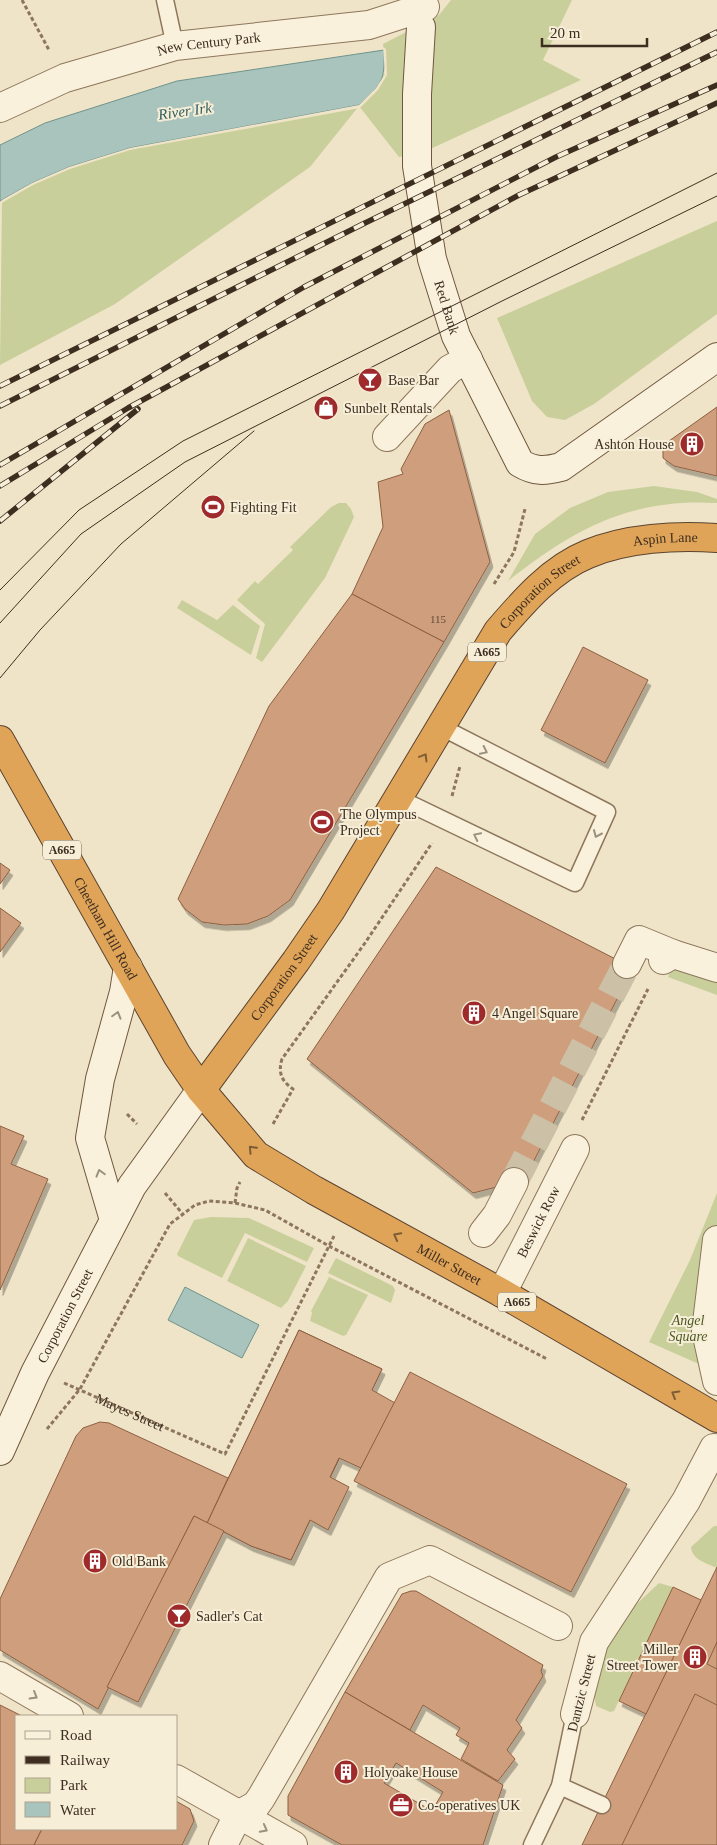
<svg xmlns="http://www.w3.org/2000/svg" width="717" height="1845" font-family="Georgia,serif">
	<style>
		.green { fill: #c9cf9b }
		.water { fill: #a9c4bc; stroke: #6f938a }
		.pier { fill: #f0e4c8 }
		.building { fill: #cf9f7d; stroke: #8d5f41; fill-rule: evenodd; filter: url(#shadow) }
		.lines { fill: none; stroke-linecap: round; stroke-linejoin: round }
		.street-tunnel { stroke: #ccc0a6; stroke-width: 28; stroke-dasharray: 28 14; stroke-linecap: butt }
		.lane-casing { stroke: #8d765c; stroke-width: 19 }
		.street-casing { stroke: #8d765c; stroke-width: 30 }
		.secondary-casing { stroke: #6f573f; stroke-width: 30 }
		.highway-casing { stroke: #5b4430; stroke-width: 30 }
		.path { stroke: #8d765c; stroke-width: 3; stroke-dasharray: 4 2.5; stroke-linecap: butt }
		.lane { stroke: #faf1dc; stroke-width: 16 }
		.street { stroke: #faf1dc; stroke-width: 28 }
		.secondary { stroke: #faf1dc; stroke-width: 28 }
		.highway { stroke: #e0a458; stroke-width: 28 }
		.tram { stroke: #3d2e20; stroke-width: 1 }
		.rail-casing { stroke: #3d2e20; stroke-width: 5.5 }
		.rail { stroke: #f7eed8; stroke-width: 4; stroke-dasharray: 11; stroke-linecap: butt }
		.oneway { stroke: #9c907e }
		.oneway2 { stroke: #7e5d36 }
		.labels { text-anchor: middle; stroke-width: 4; stroke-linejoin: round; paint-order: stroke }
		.number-label { font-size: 11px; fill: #624a37 }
		.shield { fill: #f7eed8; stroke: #756857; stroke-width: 1 }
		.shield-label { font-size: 12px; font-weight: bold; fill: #3d2e20 }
		.street-label { font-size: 14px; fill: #3d2e20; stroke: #f7eed8 }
		.poi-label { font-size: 14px; fill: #3d2e20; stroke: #f7eed8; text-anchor: start }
		.park-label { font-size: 14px; font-style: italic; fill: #4d5a26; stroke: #f7eed8 }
		.water-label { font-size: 15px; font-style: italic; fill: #2f5d5a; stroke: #f7eed8 }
	</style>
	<defs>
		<filter id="shadow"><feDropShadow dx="3" dy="5.5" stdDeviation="0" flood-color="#0004"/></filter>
	</defs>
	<rect width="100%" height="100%" fill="#f0e4c8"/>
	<g class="green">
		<polygon points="451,0 572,0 543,60 581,80 428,150 399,157 359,106 310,167 115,304 0,365 2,200 69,167 385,74 383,44 439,15"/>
		<polygon points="717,221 717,314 594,404 565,420 547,417 532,401 497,318"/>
		<path d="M654,486L697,492L717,499V503C630,498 574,529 508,581L535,534L570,508L608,492Z"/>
		<polygon points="339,503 346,503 351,509 354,517 325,578 262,662 256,658 265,624 237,600 255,581 258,584 293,550 290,547 331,507"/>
		<polygon points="182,600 217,620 233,605 260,626 251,655 177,608"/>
		<polygon points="673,964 717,978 717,995 668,977"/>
		<polygon points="717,1193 717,1372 649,1342 690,1260"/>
		<polygon points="211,1217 249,1218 314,1248 307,1262 245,1233 222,1278 178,1256 177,1254 194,1220"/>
		<polygon points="248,1238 306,1266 288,1301 281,1308 227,1281"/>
		<polygon points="336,1258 393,1286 395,1290 391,1303 328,1273"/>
		<polygon points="329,1277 368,1295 346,1335 343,1336 310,1321 312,1313 311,1311"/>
		<path d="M714,1526H717V1568C706,1563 692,1560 691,1547Z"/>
		<polygon points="659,1583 673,1587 614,1711 610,1712 596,1706 592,1682 610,1629"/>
	</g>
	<g class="water">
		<path d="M384,50C385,82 382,83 359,105L130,148L69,167L32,183L0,201V145L45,123L177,81Z"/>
		<polygon points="185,1287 259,1325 242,1358 168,1320"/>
	</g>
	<polygon class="pier" points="383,47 386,49 387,75 378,90 360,108 130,150 70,169 33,185 0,204 2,200 32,183 69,167 130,148 359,105 376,88 385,74"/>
	<g class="building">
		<polygon points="717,407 717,476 674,466 663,458 663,448 669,441"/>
		<polygon points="449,410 490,562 444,642 352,594 383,527 378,482 403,474 401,469 425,424"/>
		<polygon points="352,594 444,642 290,900 268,916 247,924 224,925 202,922 185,909 178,899 269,706"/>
		<polygon points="583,647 648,680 605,763 541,730"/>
		<polygon points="0,863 10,870 0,884"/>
		<polygon points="436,867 633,968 524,1180 473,1193 307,1059"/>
		<polygon points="0,908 21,923 0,952"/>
		<polygon points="0,1126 24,1136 11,1164 48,1179 0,1290"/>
		<polygon points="299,1330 382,1369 291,1560 251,1546 207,1523"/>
		<polygon points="299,1330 382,1369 372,1390 395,1403 361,1468 339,1458 330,1477 349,1487 328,1530 310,1520 291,1560 251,1546 207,1523"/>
		<polygon points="410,1372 627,1484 571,1592 354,1481"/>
		<polygon points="100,1422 109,1423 228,1478 207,1523 194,1516 98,1709 0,1650 0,1599 76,1436 83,1428"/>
		<polygon points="194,1516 224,1531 138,1702 107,1687"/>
		<polygon points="717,1567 717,1845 582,1845 634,1738"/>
		<polygon points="673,1587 701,1600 646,1714 619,1701"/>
		<polygon points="411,1591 416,1591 543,1665 541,1671 543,1676 516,1720 522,1728 507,1750 515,1759 498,1781 461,1759 469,1743 456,1735 460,1728 423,1705 410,1730 345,1692 402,1594"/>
		<polygon points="717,1642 717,1669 707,1664"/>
		<path d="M345,1692L503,1785L483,1845H342L288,1815V1796ZM396,1763L443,1792L432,1811L384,1783Z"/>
		<polygon points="695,1694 717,1705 717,1845 622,1845"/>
		<polygon points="0,1705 22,1716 16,1716 16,1829 42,1829 34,1845 0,1845"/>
		<polygon points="176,1801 190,1809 194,1821 182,1845 34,1845 42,1829 176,1829"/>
	</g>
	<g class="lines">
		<polyline class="street-tunnel" points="514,1182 627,964"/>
		<defs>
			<g id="lane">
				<polyline points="165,0 175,46"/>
				<polyline points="398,798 575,883 607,812 441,727"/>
				<polyline points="560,1786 602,1805"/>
				<polyline points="532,1845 560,1786 575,1714"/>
			</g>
			<g id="street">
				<path id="s2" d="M0,108L65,78L175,46L369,25L425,7"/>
				<polyline points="387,437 450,369 468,359"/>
				<polyline points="663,960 673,954 717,968"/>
				<polyline points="627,964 639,940 673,954"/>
				<polyline points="483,1233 497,1215 514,1182"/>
				<polyline points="717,1240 706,1331 717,1381"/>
				<path id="s3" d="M502,1293L575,1149"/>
				<polyline points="0,1676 69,1716"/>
				<polyline points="575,1714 594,1642 686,1501 714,1448"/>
				<polyline points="176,1779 293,1845"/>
				<polyline points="223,1845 238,1815 256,1805 261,1798 389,1577 430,1560 558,1626"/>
			</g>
			<g id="secondary">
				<path id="s4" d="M421,27L417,94V166L432,259L456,336L520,463C535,472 545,471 561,467L717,357"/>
				<polyline points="114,1220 90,1138 100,1079 124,992 128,967"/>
				<path id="s5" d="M0,1451L35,1373L132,1186L201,1090"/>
			</g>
			<g id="highway">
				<path id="s6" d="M0,740L177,1055L201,1090L256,1155L314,1190L502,1293L717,1418"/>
				<path id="s7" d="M201,1090L296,961L331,910L498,631C523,602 551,569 588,554C626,538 676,535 717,538"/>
			</g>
		</defs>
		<use href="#lane" class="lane-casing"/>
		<use href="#street" class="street-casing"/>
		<use href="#secondary" class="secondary-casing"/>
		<use href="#highway" class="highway-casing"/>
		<g class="path">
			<polyline points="22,0 49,50"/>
			<polyline points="494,584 514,552 525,509"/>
			<polyline points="452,796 460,766"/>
			<polyline points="127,1114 137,1124"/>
			<polyline points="582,1120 648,989"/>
			<path d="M273,1124L293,1089C281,1081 278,1072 282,1059L365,943L432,843"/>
			<polyline points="165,1193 182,1213"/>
			<polyline points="235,1203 237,1188 240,1182"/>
			<path id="s1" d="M64,1383L225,1454L334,1236"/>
			<polyline points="47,1429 80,1389 170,1224 195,1205 209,1201 235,1203 265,1210 329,1246 547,1359"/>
		</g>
		<use href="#lane" class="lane"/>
		<use href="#street" class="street"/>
		<use href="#secondary" class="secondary"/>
		<use href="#highway" class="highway"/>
		<g class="tram">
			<polyline points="0,590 79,510 183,441 717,173"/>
			<polyline points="0,623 81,534 185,462 502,301 717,196"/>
			<polyline points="0,678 40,630 121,544 254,431"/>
		</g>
		<defs>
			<g id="rail">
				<polyline points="0,386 717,32"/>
				<polyline points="0,406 365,223 717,52"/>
				<polyline points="0,465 304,287 556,157 717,85"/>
				<polyline points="0,486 128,408 519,195 717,103"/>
				<polyline points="0,521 138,409"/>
			</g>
		</defs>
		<use href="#rail" class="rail-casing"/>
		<use href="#rail" class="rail"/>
	</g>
	<defs><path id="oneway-chevron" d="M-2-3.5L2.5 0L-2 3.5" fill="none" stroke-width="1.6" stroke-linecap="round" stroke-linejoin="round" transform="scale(1.25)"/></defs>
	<g class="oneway">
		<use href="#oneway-chevron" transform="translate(484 751) rotate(26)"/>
		<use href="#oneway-chevron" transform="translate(597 834) rotate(114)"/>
		<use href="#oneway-chevron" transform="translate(477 836) rotate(-154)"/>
		<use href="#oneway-chevron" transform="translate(117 1015) rotate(-74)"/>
		<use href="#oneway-chevron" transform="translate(100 1173) rotate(-106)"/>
		<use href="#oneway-chevron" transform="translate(34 1696) rotate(30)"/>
		<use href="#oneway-chevron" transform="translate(264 1829) rotate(28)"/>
	</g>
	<g class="oneway2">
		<use href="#oneway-chevron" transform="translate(424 757) rotate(-59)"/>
		<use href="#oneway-chevron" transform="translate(252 1149) rotate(-133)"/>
		<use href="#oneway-chevron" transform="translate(397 1236) rotate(-152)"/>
		<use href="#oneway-chevron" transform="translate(675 1394) rotate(-150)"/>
	</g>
	<defs>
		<symbol id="bar-disc" viewBox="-11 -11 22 22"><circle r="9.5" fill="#9e2a2b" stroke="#f7eed8"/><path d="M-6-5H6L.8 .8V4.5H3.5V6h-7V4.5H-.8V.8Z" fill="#fff"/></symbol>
		<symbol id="shop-disc" viewBox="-11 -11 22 22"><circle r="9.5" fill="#9e2a2b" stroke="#f7eed8"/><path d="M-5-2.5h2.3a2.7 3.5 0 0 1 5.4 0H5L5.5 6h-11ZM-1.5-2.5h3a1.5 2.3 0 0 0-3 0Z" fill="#fff"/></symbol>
		<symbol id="building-disc" viewBox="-11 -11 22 22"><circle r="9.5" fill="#9e2a2b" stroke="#f7eed8"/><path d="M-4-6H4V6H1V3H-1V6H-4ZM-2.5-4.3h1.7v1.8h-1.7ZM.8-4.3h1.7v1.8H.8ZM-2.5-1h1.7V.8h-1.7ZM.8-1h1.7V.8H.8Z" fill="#fff"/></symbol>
		<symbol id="stadium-disc" viewBox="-11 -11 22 22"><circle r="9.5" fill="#9e2a2b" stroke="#f7eed8"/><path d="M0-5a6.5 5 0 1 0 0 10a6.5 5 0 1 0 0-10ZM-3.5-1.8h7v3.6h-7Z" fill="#fff"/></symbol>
		<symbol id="office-disc" viewBox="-11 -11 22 22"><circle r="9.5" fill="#9e2a2b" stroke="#f7eed8"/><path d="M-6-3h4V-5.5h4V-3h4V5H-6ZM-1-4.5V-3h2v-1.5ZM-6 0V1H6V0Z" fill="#fff"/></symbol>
	</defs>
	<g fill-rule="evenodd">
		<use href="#bar-disc" x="356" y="366" width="28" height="28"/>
		<use href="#shop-disc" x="312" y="394" width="28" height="28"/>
		<use href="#building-disc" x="678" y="430" width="28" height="28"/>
		<use href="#stadium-disc" x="199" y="493" width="28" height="28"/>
		<use href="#stadium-disc" x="308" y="808" width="28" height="28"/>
		<use href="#building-disc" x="460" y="999" width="28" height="28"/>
		<use href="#building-disc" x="81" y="1547" width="28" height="28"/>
		<use href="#bar-disc" x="165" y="1602" width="28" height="28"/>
		<use href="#building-disc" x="681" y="1643" width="28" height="28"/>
		<use href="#building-disc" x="332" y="1758" width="28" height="28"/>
		<use href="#office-disc" x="387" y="1791" width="28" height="28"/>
	</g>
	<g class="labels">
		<g class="number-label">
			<text x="438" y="623">115</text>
		</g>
		<g class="shield">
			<rect x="468" y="642.5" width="38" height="19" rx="4"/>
			<rect x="43" y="840.5" width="38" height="19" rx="4"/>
			<rect x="498" y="1292.5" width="38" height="19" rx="4"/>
		</g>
		<g class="shield-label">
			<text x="487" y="656">A665</text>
			<text x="62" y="854">A665</text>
			<text x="517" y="1306">A665</text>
		</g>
		<g class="street-label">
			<text dy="5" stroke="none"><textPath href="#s2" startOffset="220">New Century Park</textPath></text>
			<text dy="5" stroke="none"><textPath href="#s4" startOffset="284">Red Bank</textPath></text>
			<text dy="5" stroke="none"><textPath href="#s7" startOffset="746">Aspin Lane</textPath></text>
			<text dy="5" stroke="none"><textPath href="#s7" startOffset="605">Corporation Street</textPath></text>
			<text dy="5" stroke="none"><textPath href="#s6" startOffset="216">Cheetham Hill Road</textPath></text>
			<text dy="5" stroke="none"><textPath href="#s7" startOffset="140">Corporation Street</textPath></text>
			<text dy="5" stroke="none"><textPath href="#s3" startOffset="80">Beswick Row</textPath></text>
			<text dy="5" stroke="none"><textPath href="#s6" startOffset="711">Miller Street</textPath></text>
			<text dy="5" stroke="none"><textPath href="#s5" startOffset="150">Corporation Street</textPath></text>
			<text dy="5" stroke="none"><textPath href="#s1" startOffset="72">Mayes Street</textPath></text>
			<text transform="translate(581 1693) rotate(-76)" y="5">Dantzic Street</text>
		</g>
		<g class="poi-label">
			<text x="388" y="385">Base Bar</text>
			<text x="344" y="413">Sunbelt Rentals</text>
			<text x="674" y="449" text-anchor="end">Ashton House</text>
			<text x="230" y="512">Fighting Fit</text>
			<text x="340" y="819">The Olympus<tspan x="340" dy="16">Project</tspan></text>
			<text x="492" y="1018">4 Angel Square</text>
			<text x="112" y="1566">Old Bank</text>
			<text x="196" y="1621">Sadler's Cat</text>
			<text x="678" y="1654" text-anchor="end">Miller<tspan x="678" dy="16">Street Tower</tspan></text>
			<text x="364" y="1777">Holyoake House</text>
			<text x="418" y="1810">Co-operatives UK</text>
		</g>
		<g class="park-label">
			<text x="688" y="1325">Angel<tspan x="688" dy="16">Square</tspan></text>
		</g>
		<g class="water-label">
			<text transform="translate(185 111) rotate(-8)" y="5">River Irk</text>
		</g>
	</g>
	<rect x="15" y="1715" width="162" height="115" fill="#f7eed8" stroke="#ada18e"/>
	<rect x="25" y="1731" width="25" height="8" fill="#faf1dc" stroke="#ada18e"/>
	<text x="60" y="1740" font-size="15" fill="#3d2e20">Road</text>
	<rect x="25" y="1756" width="25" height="8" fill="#3d2e20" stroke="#ada18e"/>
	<text x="60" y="1765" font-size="15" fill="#3d2e20">Railway</text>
	<rect x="25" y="1778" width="25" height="15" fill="#c9cf9b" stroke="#ada18e"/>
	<text x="60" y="1790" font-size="15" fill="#3d2e20">Park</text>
	<rect x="25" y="1802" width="25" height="15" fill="#a9c4bc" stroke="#ada18e"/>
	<text x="60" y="1815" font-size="15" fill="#3d2e20">Water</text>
	<path d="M542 38v8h105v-8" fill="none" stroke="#3d2e20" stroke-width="2.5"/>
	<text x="550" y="38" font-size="15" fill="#3d2e20" stroke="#f7eed8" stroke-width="4" paint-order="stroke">20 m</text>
</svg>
